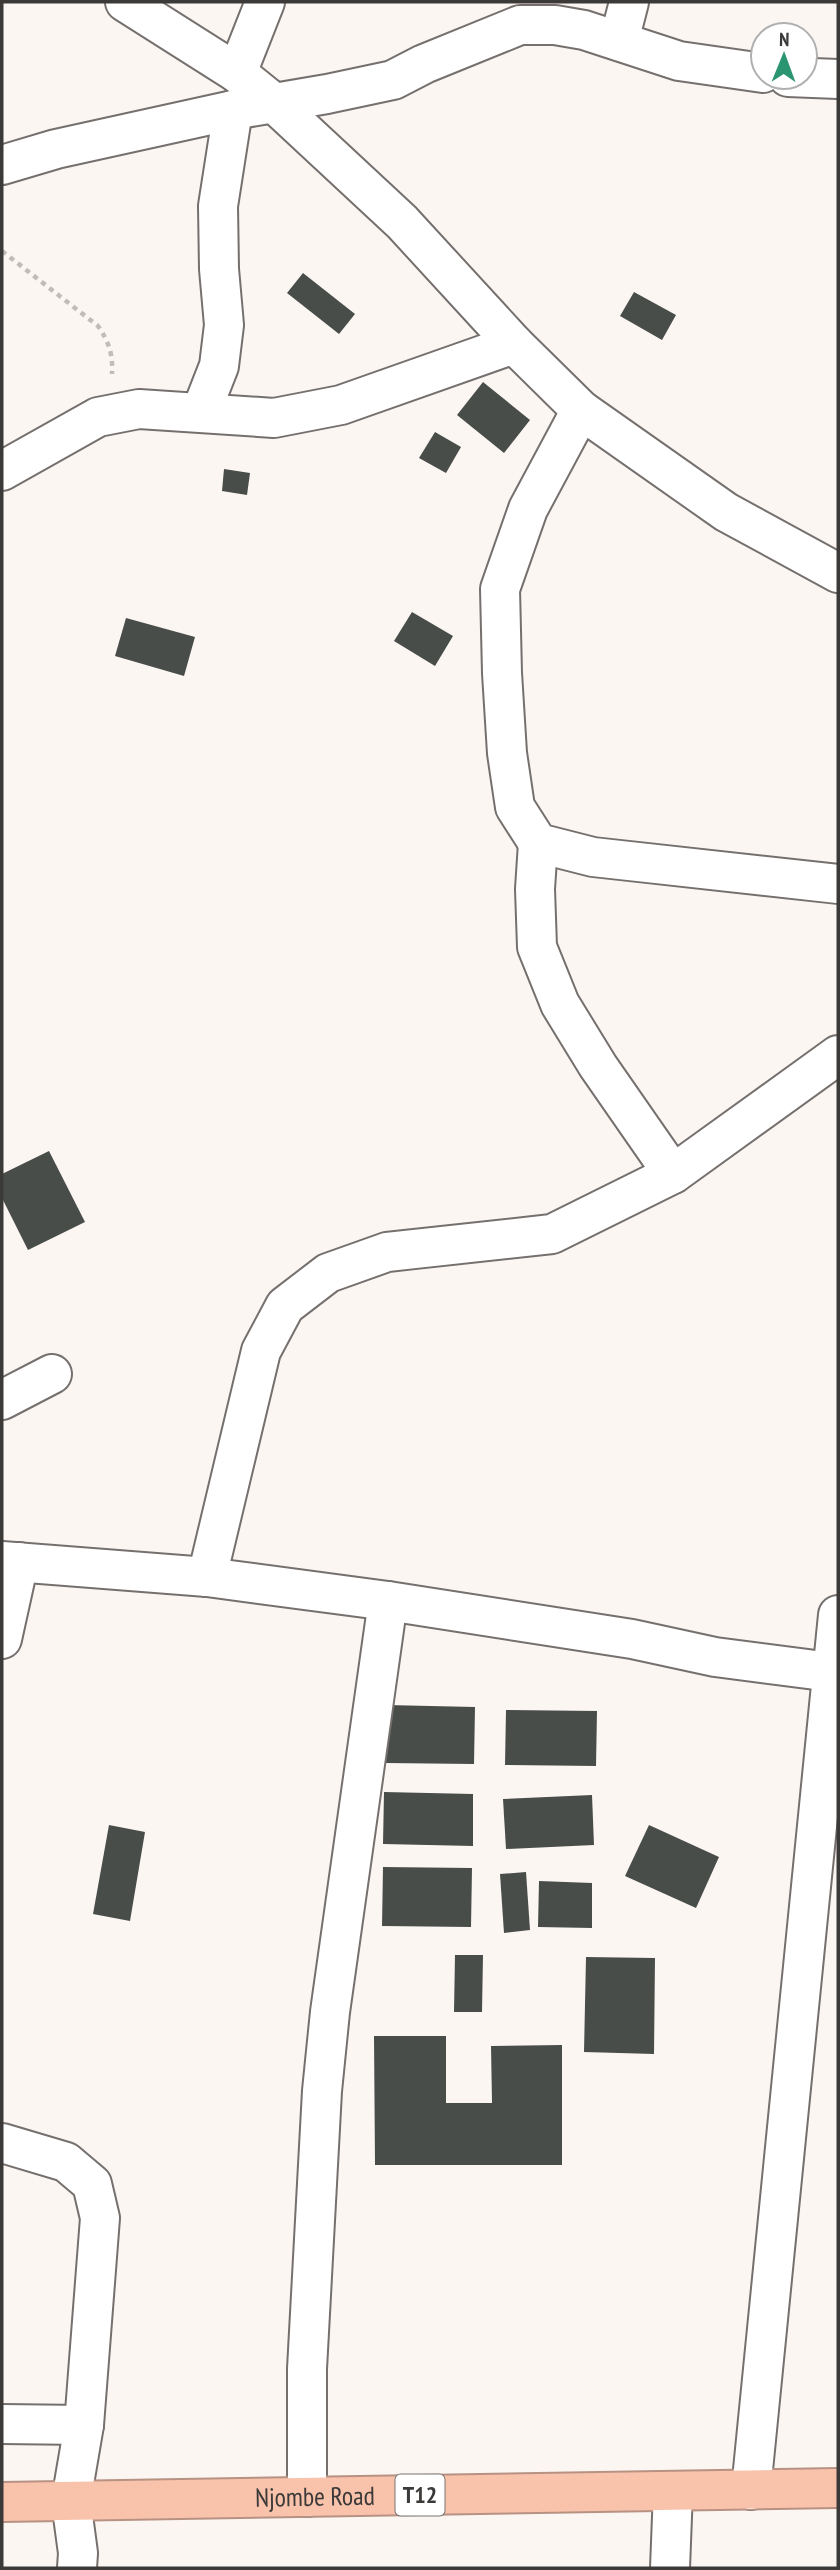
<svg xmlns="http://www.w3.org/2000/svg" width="840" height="2570" font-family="'PT Sans Narrow',sans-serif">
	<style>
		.building { fill: #484d4a }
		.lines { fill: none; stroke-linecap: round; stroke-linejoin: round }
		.street-casing { stroke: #75706e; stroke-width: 42 }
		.highway-casing { stroke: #b79283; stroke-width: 42 }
		.path { stroke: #c1bcba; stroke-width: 4.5; stroke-dasharray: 5 5; stroke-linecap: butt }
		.street { stroke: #fff; stroke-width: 38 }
		.highway { stroke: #f9c2ab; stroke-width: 38 }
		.labels { text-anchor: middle; stroke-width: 7; stroke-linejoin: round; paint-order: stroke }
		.shield { fill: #fff; stroke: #767574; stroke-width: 2 }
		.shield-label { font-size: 24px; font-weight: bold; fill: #3c3a39 }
		.street-label { font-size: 26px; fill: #3c3a39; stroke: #fff }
	</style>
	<rect width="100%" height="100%" fill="#fcf6f3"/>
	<g class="building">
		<polygon points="303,273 355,314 339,334 287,293"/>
		<polygon points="634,292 676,315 662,340 620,316"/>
		<polygon points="483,382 530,420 504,453 457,415"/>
		<polygon points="435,432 461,447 446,473 419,458"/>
		<polygon points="224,469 250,473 247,495 222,491"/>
		<polygon points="412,612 453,636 435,666 394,641"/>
		<polygon points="126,618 195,637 184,676 115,656"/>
		<polygon points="49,1151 85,1222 28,1250 2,1198 2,1174"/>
		<polygon points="386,1705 475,1707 474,1764 385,1763"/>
		<polygon points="506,1710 597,1711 596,1766 505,1765"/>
		<polygon points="384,1792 473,1794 473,1846 383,1844"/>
		<polygon points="592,1795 594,1845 506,1849 503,1799"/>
		<polygon points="109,1825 145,1832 130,1921 93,1914"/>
		<polygon points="649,1825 719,1857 696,1908 625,1876"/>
		<polygon points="383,1867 472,1868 471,1927 382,1926"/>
		<polygon points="526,1872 530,1930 504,1933 500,1874"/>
		<polygon points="539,1881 592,1883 592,1928 538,1927"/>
		<polygon points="455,1955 483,1955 482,2012 454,2012"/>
		<polygon points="586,1957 655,1958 654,2054 584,2052"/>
		<polygon points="374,2036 446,2036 446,2103 492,2103 491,2046 562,2045 562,2165 375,2165"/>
	</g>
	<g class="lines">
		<defs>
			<g id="street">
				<polyline points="125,2 237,73 273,102 402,222 514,344 581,410 726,512 838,573"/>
				<polyline points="619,41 629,2"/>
				<polyline points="237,73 265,2"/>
				<polyline points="788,77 838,79"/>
				<polyline points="2,165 56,149 233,110 327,94 393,80 424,64 520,25 555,25 584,30 679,61 763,73"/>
				<polyline points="581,410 528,509 500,589 502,673 507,753 515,807 538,843 593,857 838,884"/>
				<polyline points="201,412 219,366 224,325 219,269 218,206 233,110"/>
				<polyline points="2,471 98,417 139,409 274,418 341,405 514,344"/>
				<polyline points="538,843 535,889 537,947 560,1004 598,1066 673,1174"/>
				<polyline points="2,1400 52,1374"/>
				<polyline points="2,1561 207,1577 388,1601 632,1639 715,1657 831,1672"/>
				<polyline points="207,1577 261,1351 285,1306 328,1273 387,1252 552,1234 673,1174 838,1055"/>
				<polyline points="2,1639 19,1562"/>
				<polyline points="2,2143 66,2162 92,2184 100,2218 84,2425 71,2501 78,2553 77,2568"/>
				<polyline points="2,2424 84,2425"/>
				<polyline points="751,2490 838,1615"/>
				<polyline points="307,2497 307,2369 322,2091 330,2012 388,1601"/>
				<polyline points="670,2568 673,2491"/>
			</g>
			<g id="highway">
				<path id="s1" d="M2,2502L838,2488"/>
			</g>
		</defs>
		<use href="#street" class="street-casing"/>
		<use href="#highway" class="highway-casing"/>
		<path class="path" d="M2,251L98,326C109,342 113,354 112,374"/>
		<use href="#street" class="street"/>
		<use href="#highway" class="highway"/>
	</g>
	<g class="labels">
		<rect class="shield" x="395.5" y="2474.5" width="49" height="41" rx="5"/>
		<g class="shield-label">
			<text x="420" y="2503">T12</text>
		</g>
		<g class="street-label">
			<text dy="9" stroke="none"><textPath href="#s1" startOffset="313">Njombe Road</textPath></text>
		</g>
	</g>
	<rect width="840" height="2570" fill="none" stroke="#3c3a39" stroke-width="7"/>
	<g transform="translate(784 56) rotate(1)"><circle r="33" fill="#ffffff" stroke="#b1b0b0" stroke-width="2"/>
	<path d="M0-5L12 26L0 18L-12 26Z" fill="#2b9471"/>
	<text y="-10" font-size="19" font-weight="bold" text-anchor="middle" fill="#3c3a39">N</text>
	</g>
</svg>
